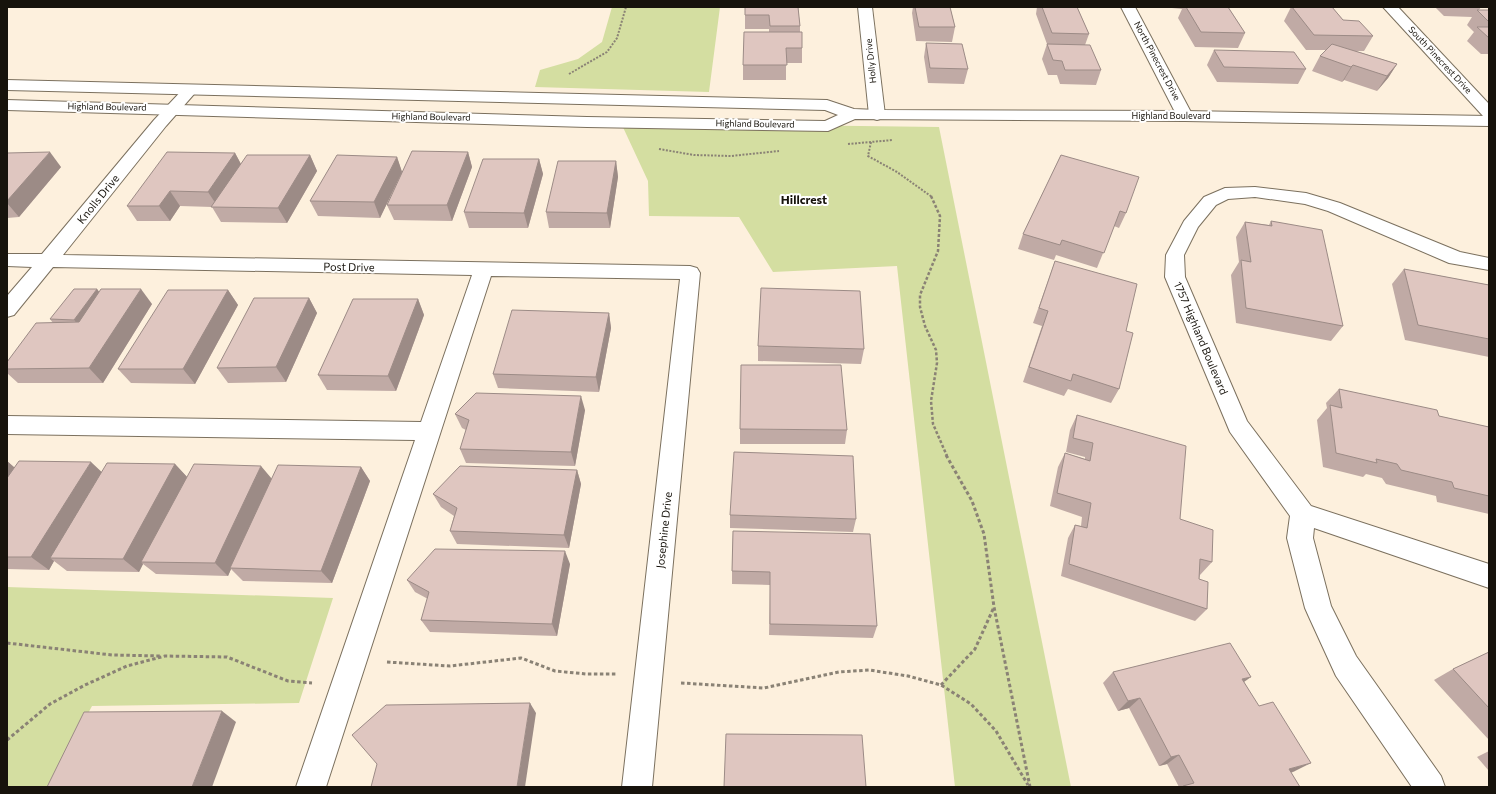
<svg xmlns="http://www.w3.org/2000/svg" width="1496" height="794" font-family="Commissioner,sans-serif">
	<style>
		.green { fill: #d4dea1 }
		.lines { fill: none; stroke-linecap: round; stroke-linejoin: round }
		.minor-casing { stroke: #7b705e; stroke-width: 2 }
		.major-casing { stroke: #7b705e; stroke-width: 2 }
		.path-far2 { stroke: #8a8275; stroke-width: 2; stroke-dasharray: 2 1.5; stroke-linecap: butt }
		.path-far1 { stroke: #8a8275; stroke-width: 2.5; stroke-dasharray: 3 2; stroke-linecap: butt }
		.path { stroke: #8a8275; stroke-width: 3; stroke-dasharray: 3.5 2.5; stroke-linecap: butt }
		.minor { fill: #fff; fill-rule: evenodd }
		.major { fill: #fff; fill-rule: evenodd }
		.wall { fill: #c0aaa5 }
		.shaded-wall { fill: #9c8b86 }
		.building { fill: #dfc6c0; stroke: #9c8b86 }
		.labels { text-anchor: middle; stroke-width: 4; stroke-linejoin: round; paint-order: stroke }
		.far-street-label { font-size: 9px; fill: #17130c; stroke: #fff }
		.street-label { font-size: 11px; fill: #17130c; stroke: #fff }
		.neighbourhood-label { font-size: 12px; font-weight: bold; fill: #17130c; stroke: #fff }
	</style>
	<rect width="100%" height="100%" fill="#fdf0dd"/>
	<g class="green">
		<polygon points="612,7 720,7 709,92 535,87 540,70 578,59 602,42"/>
		<polygon points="621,123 939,127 1071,787 955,787 897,266 773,272 739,217 649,216 648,181"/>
		<polygon points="7,587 333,598 299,703 92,706 49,787 7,787"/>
	</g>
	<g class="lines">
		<defs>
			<g id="minor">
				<polygon points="858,7 872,7 885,115 883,118 877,120 871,118 869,115"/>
				<polygon points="1121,7 1135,7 1193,116 1191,119 1185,121 1179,119 1177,116"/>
				<polygon points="1383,7 1398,7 1489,104 1489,118 1483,116"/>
				<polygon points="190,85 195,87 198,90 195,93 166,126 63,255 690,266 697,268 700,273 652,787 622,787 680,279 491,276 326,787 296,787 415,440 7,434 7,416 421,422 472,275 53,267 14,315 7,317 7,296 32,267 7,266 7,254 42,254 154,120 185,87"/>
				<polygon points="1255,187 1306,193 1340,203 1460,252 1489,258 1489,270 1449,263 1328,211 1305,204 1255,197 1228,199 1216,205 1198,227 1184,255 1185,277 1247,421 1311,506 1489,564 1489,588 1314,528 1313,538 1331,606 1356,656 1441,776 1445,787 1412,787 1336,676 1309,617 1305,608 1287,538 1290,516 1230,432 1165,277 1166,255 1184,221 1204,197 1225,188"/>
			</g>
			<polygon id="major" points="7,80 827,100 854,109 877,110 1185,111 1489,116 1489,126 1185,121 855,119 828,131 587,127 7,110 7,100 587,117 825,121 838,115 825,110 7,90"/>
		</defs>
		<use href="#minor" class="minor-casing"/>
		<use href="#major" class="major-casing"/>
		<g class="path-far2">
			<polyline points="569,74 607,52 617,38 626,7"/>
			<polyline points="871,142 868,156 897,172 932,197"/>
			<polyline points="848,144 893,140"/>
			<polyline points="659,149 694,155 731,156 779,151"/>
		</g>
		<polyline class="path-far1" points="931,196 940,216 938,251 920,295 920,307 925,326 936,350 937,363 931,401 933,424 947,456"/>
		<g class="path">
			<polyline points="946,455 972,501 984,534 994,607 1030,787"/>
			<polyline points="7,643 112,655 161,656"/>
			<polyline points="387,662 450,666 521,658 555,671 586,674 617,674"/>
			<polyline points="681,683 764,688 839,672 869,670 908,676 941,685 971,704 996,731 1028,785"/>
			<polyline points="941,685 975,649 994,607"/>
			<polyline points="7,740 50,704 85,685 127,666 165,656 227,657 288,681 312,683"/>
		</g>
		<use href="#minor" class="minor"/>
		<use href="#major" class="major"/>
	</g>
	<g class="wall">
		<polygon points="745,7 798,7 800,26 800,32 802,48 802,63 786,63 786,80 743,80 743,65 769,32 769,29 745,29"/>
		<polygon points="913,7 950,7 955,27 952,42 916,41 912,13"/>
		<polygon points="1037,7 1077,7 1089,34 1085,45 1101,70 1096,85 1060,84 1057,75 1048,75 1042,59 1047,44 1036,14"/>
		<polygon points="1171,7 1228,7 1245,33 1238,48 1195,47 1178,18 1182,9 1172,8"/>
		<polygon points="1291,7 1332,7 1343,20 1373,36 1364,51 1356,51 1397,64 1388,78 1377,91 1344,80 1342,82 1312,71 1320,56 1326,50 1306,50 1284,21"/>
		<polygon points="1435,7 1481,7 1479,10 1489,10 1489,54 1481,54 1467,41 1474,32 1467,25 1472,17 1444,16"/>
		<polygon points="926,43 968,69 964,84 928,83 924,57"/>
		<polygon points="1214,50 1306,69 1298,84 1217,82 1207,65"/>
		<polygon points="468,152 472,167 452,221 394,220 387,205 402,172 380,218 318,216 310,201 397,157 402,172"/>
		<polygon points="7,153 61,167 19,217 7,218"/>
		<polygon points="235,153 241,164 310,155 317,171 287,223 221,222 212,207 180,206 170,221 137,221 127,206"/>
		<polygon points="1061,155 1126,213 1119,228 1114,226 1097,268 1056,255 1054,260 1018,249 1023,234"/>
		<polygon points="539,159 543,174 528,228 469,228 464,212"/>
		<polygon points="616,161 618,177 610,228 549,228 546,212"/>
		<polygon points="1271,221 1343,326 1331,341 1236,323 1231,275 1239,262 1236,237 1245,222 1269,225"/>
		<polygon points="1055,261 1126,331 1119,389 1111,403 1068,389 1064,396 1023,382 1042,326 1033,323"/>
		<polygon points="1404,269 1489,285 1489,357 1405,340 1392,284"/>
		<polygon points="97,289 99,292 152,304 103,383 18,383 7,373 7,362 53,323 50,319"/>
		<polygon points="228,290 238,305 195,384 131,383 118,369"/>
		<polygon points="309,298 317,313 286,382 228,383 217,368"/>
		<polygon points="418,299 424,315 396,391 327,390 318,375"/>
		<polygon points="609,313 611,328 599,392 498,388 493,374"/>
		<polygon points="758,346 864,349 861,364 758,361"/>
		<polygon points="1339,389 1439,416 1489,427 1489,514 1437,502 1436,496 1386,484 1382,478 1366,474 1363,477 1323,467 1317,420 1327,408 1326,403"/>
		<polygon points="585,410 575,466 466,463 460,449 466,430 462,428 455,414"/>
		<polygon points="1077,415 1180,519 1212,562 1200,575 1199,579 1207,609 1195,621 1061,576 1068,538 1075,525 1081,526 1082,517 1050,506 1058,467 1065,453 1085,459 1085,457 1066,452 1070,430"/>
		<polygon points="740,429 847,430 845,444 740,444"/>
		<polygon points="7,461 14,467 101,472 175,464 187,477 271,479 361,467 370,481 332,583 243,581 231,569 228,576 156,574 143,564 139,572 67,571 54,561 49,570 7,569"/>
		<polygon points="577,470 581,484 569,548 457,544 450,531 454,516 441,507 433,494"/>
		<polygon points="730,515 856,519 853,532 730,528"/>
		<polygon points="733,531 877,626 873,638 769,635 770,585 732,584 732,571"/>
		<polygon points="570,564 557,636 430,632 421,620 428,599 415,592 407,580"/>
		<polygon points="1489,652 1489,740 1434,680 1453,669"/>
		<polygon points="1113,672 1244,682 1295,771 1291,773 1300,787 1179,787 1167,764 1159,766 1129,708 1118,711 1103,683"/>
		<polygon points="1489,751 1489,771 1477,757"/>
	</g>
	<g class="shaded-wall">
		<polygon points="1397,64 1388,78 1377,91 1387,76"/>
		<polygon points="1353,65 1344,80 1342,82 1351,67"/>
		<polygon points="50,152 61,167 19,217 7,203 7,201"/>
		<polygon points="468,152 472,167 452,221 447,205"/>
		<polygon points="235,153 243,168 218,207 208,192"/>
		<polygon points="310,155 317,171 287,223 278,208"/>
		<polygon points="397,157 402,172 380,218 374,202"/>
		<polygon points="539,159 543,174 528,228 524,213"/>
		<polygon points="616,161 618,177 610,228 607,213"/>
		<polygon points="170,191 180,206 170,221 159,206"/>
		<polygon points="97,289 103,297 81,328 74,320"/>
		<polygon points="141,289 152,304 103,383 89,368"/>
		<polygon points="228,290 238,305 195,384 183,369"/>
		<polygon points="309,298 317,313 286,382 276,367"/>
		<polygon points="418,299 424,315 396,391 388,376"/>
		<polygon points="609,313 611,328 599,392 596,377"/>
		<polygon points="581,396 585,410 575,466 571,452"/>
		<polygon points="7,461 17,470 7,485"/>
		<polygon points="91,462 106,476 50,558 54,561 49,570 31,557"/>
		<polygon points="175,464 188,478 141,562 143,564 139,572 123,559"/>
		<polygon points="261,466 272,479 230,568 231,569 228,576 215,563"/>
		<polygon points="361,467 370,481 332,583 321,571"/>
		<polygon points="577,470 581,484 569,548 564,535"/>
		<polygon points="565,551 570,564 557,636 552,624"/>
		<polygon points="1251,677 1237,687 1242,679"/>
		<polygon points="1140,698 1129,708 1118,711 1128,701"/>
		<polygon points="530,703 536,713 525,787 517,787"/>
		<polygon points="222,711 236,722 212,787 192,787"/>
		<polygon points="1179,755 1167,764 1159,766 1171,757"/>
		<polygon points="1311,763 1295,771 1273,778 1289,769"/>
	</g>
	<g class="building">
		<polygon points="745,7 798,7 800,26 770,26 769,15 745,15"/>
		<polygon points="915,7 950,7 955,27 919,27"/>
		<polygon points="1042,7 1077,7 1089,34 1052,33"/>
		<polygon points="1186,7 1228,7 1245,33 1201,32"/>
		<polygon points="1292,7 1332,7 1343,20 1359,21 1373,36 1314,35"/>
		<polygon points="1477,10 1489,10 1489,22"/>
		<polygon points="1477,27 1489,27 1489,38"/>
		<polygon points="744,32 802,32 802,48 786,48 787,65 743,65"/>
		<polygon points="926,43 962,44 968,69 930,68"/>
		<polygon points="1047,44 1090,45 1101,70 1065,70 1062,61 1053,60"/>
		<polygon points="1332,44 1397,64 1387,76 1353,65 1351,67 1320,56"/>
		<polygon points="1214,50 1294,52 1306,69 1224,67"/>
		<polygon points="412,151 468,152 447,205 387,205"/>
		<polygon points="50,152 7,201 7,153"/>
		<polygon points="167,152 235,153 208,192 170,191 159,206 127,206"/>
		<polygon points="247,155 310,155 278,208 211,207"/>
		<polygon points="337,155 397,157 374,202 310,201"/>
		<polygon points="1061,155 1139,177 1126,213 1120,211 1104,253 1062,240 1060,245 1023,234"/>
		<polygon points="483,159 539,159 524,213 464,212"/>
		<polygon points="558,161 616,161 607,213 546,212"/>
		<polygon points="1271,221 1322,230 1343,326 1246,308 1241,260 1251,262 1245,222 1272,226"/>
		<polygon points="1055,261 1137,284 1126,331 1133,333 1119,389 1073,374 1071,381 1029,367 1048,311 1039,308"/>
		<polygon points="1404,269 1489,285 1489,339 1418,325"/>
		<polygon points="761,288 860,291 864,349 758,346"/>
		<polygon points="74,289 97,289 74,320 50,319"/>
		<polygon points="101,289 141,289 89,368 7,369 7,362 36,323 79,322"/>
		<polygon points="168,290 228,290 183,369 118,369"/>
		<polygon points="254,298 309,298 276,367 217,368"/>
		<polygon points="353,299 418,299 388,376 318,375"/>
		<polygon points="512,310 609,313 596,377 493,374"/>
		<polygon points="741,365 841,365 847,430 740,429"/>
		<polygon points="1339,389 1437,410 1439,416 1489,427 1489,496 1454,488 1452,482 1401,470 1397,464 1376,459 1377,463 1336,453 1330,405 1342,408"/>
		<polygon points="476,393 581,396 571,452 460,449 469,420 455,414"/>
		<polygon points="1077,415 1186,446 1180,519 1213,530 1212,562 1200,559 1199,579 1208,582 1207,609 1069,564 1075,525 1087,528 1091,503 1057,493 1065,453 1090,461 1093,443 1073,438"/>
		<polygon points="734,452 853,456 856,519 730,515"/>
		<polygon points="19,461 91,462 31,557 7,557 7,478"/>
		<polygon points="107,463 175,464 123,559 50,558"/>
		<polygon points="194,464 261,466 215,563 141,562"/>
		<polygon points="278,465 361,467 321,571 230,568"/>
		<polygon points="460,466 577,470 564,535 450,531 457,508 433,494"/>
		<polygon points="733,531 870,534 877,626 770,624 770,572 732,571"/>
		<polygon points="435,549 565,551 552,624 421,620 429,592 407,580"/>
		<polygon points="1230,643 1251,677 1242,679 1259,706 1273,702 1311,763 1289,769 1300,787 1183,787 1183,786 1194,783 1179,755 1171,757 1140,698 1128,701 1113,672"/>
		<polygon points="1489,652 1489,708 1453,669"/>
		<polygon points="530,703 517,787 371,787 377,764 352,735 386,705"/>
		<polygon points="222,711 192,787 47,787 84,712"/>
		<polygon points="726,734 862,735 866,787 724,787"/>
	</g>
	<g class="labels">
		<g class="far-street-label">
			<text transform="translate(1440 60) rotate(47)" y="3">South Pinecrest Drive</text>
			<text transform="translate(871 61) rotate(-96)" y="3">Holly Drive</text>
			<text transform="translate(1157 61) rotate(62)" y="3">North Pinecrest Drive</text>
			<text transform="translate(107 107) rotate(1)" y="3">Highland Boulevard</text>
			<text x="1171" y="119">Highland Boulevard</text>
			<text transform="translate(431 117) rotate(1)" y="3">Highland Boulevard</text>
			<text transform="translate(755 124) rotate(1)" y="3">Highland Boulevard</text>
		</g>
		<g class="street-label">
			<text transform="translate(98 199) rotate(-51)" y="4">Knolls Drive</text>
			<text transform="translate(349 267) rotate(1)" y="4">Post Drive</text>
			<text transform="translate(1201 338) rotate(67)" y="4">1757 Highland Boulevard</text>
			<text transform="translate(664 530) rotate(-84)" y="4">Josephine Drive</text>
		</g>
		<g class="neighbourhood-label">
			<text x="804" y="204">Hillcrest</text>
		</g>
	</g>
	<rect width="1496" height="794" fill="none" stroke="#17130c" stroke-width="16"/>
</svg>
